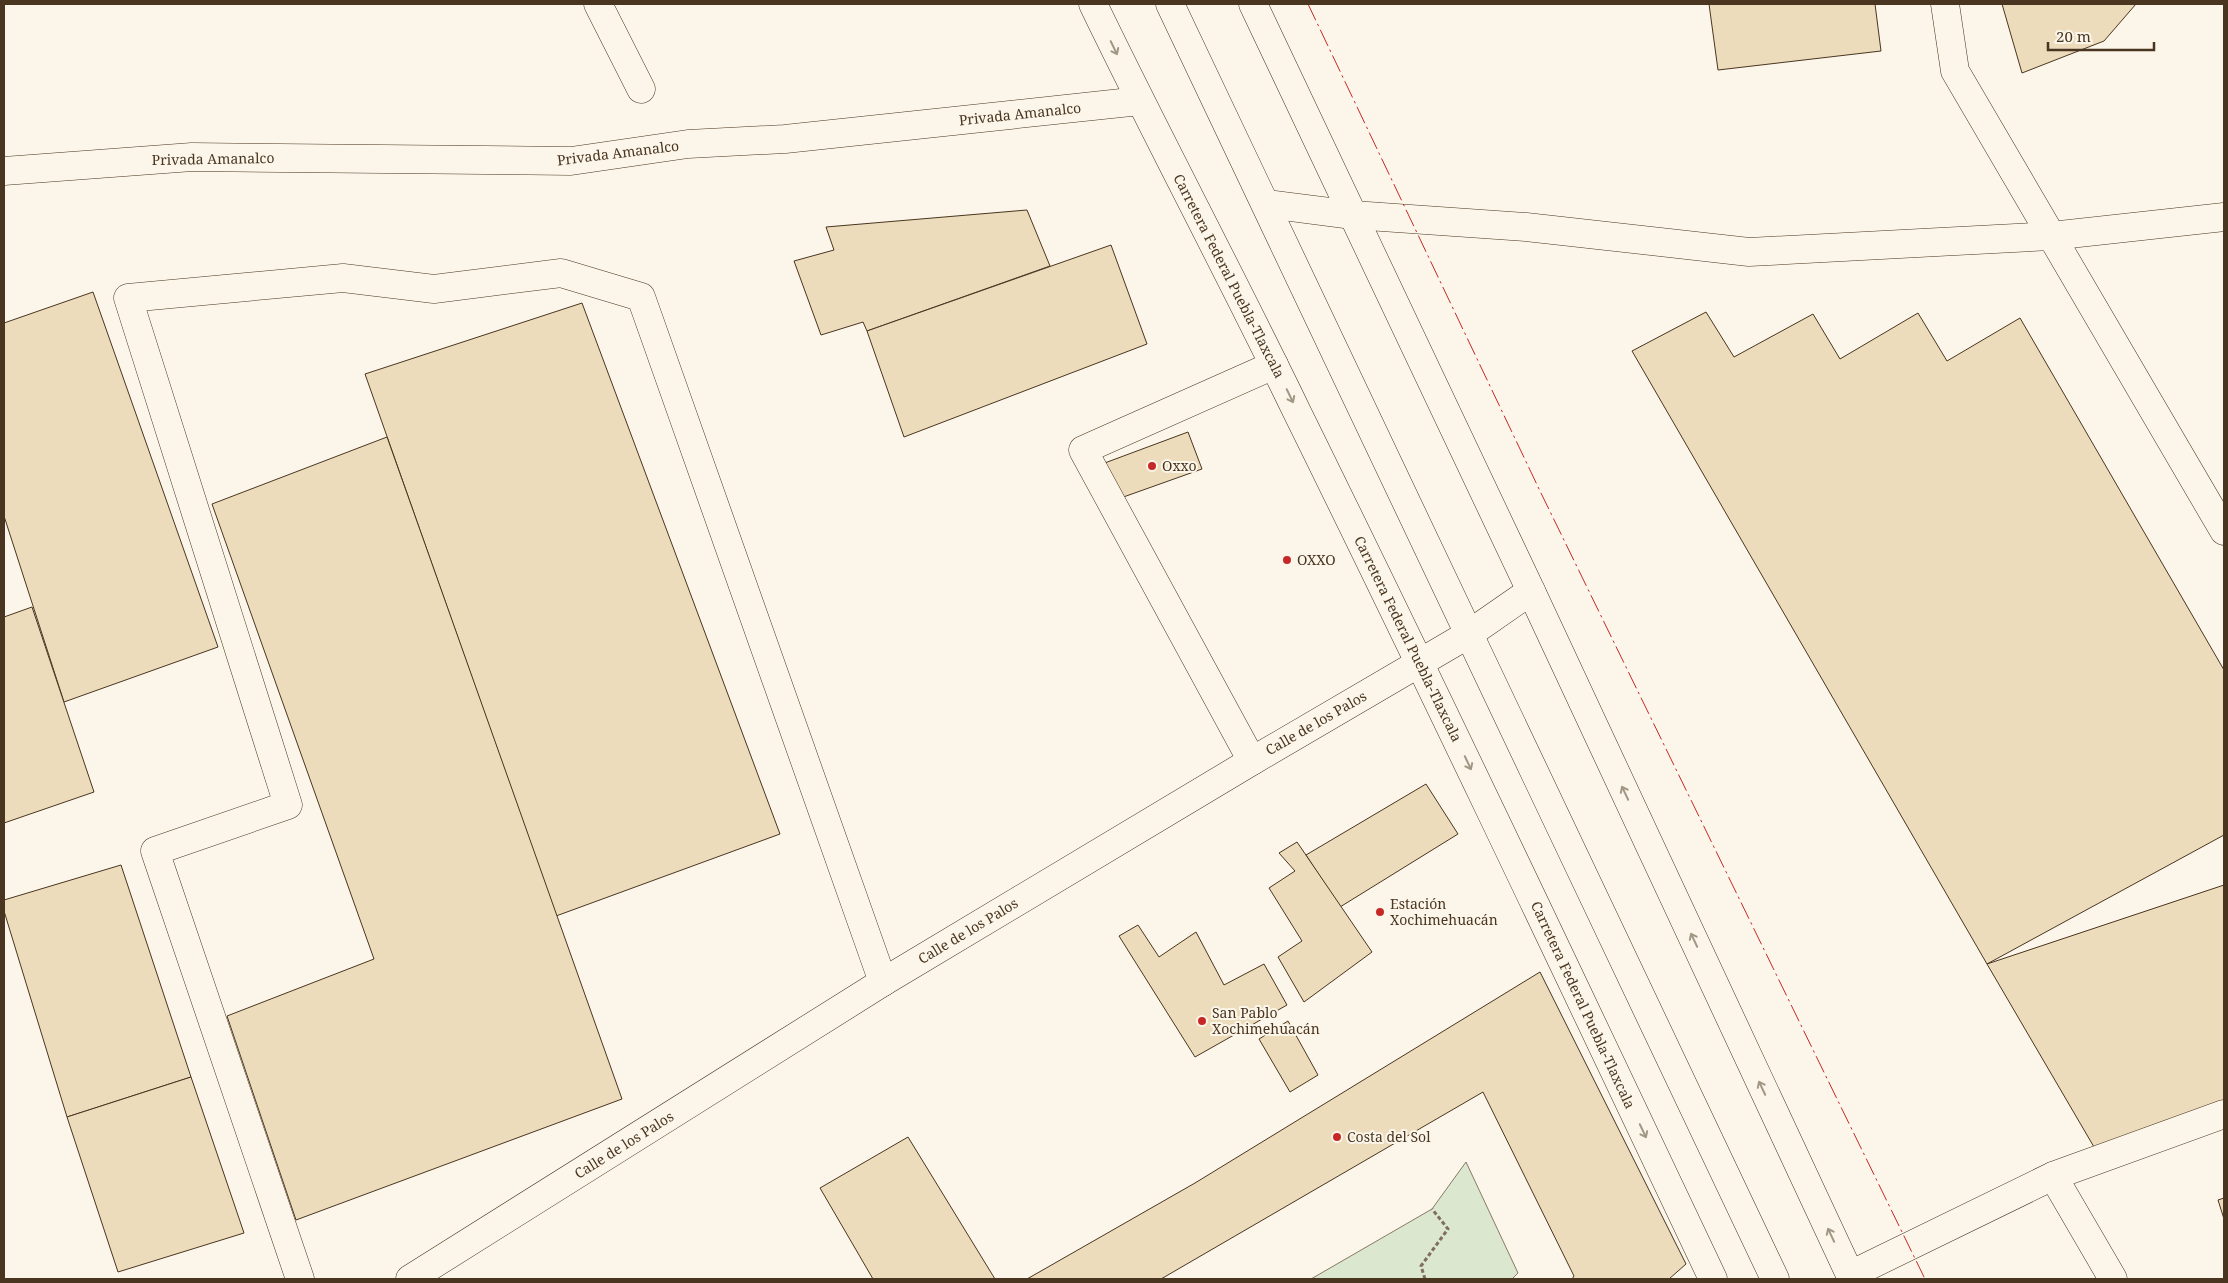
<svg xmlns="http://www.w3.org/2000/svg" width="2228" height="1283" font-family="'Noto Serif',serif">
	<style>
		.green { fill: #dce7d0; stroke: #887966 }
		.building { fill: #ecdcbc; stroke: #4a3520 }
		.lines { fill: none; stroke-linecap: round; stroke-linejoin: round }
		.minor-casing { stroke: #4a3520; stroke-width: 29 }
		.major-casing { stroke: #4a3520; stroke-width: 29 }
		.path { stroke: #7f6f5c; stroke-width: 3; stroke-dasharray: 4 2.5; stroke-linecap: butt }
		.minor { stroke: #fbf6e9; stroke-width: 28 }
		.major { stroke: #fbf6e9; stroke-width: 28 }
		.power { stroke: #c62828; stroke-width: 1; stroke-dasharray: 18 4 2.5 4; stroke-linecap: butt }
		.oneway { stroke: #a29684 }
		.poi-dot { fill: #c62828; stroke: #fbf6e9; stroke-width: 2 }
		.labels { text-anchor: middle; stroke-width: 4; stroke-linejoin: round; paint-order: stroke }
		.street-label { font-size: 14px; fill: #4a3520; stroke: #fbf6e9 }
		.poi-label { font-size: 14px; fill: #4a3520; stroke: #fbf6e9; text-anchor: start }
	</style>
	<rect width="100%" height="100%" fill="#fbf6e9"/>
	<polygon class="green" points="1466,1162 1518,1273 1512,1279 1311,1279 1432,1209"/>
	<g class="building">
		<polygon points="1709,4 1875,4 1881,51 1718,70"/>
		<polygon points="2002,4 2136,4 2104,41 2022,73"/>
		<polygon points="1027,210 1050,266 867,331 863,322 821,335 794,261 834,250 826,227"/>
		<polygon points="1111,245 1147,344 904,437 867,331"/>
		<polygon points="93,292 218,647 64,702 4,516 4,323"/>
		<polygon points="582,303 780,834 556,916 365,374"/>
		<polygon points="1706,312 1734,357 1813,314 1840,359 1918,313 1947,361 2020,318 2224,670 2224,835 1987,964 1632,351"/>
		<polygon points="1188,432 1202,469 1115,500 1102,464"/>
		<polygon points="387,437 622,1099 296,1220 227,1016 374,959 212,504"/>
		<polygon points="32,607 94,792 4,823 4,617"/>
		<polygon points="1426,784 1458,834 1340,907 1306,855"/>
		<polygon points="1297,842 1372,952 1304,1002 1278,957 1302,941 1269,888 1295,871 1279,853"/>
		<polygon points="121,865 191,1077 67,1117 4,911 4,900"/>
		<polygon points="2224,885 2224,1104 2094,1147 1987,964"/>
		<polygon points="1138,925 1159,957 1196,932 1224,985 1264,964 1287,1005 1195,1057 1119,936"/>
		<polygon points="1540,972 1686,1264 1669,1279 1572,1279 1574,1276 1483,1092 1161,1279 1027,1279 1195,1183"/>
		<polygon points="1288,1021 1318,1075 1290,1092 1259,1039"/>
		<polygon points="191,1077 244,1233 118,1272 67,1117"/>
		<polygon points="908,1137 995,1279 873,1279 820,1188"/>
		<polygon points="2224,1198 2224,1219 2218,1200"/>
	</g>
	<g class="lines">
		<defs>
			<g id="minor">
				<polyline points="598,4 641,89"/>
				<polyline points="1945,4 1955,71 2224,531"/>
				<polyline points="4,171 192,157 571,161 688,144 785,139 1140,101"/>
				<polyline points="1267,204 1353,215 1526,227 1749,252 2051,236 2224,217"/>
				<polyline points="1252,761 1083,450 1274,365"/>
				<polyline points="2053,1176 2113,1279"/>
				<polyline points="1850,1275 2053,1176 2224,1114"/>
				<polyline points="300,1279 155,851 288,805 128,298 343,278 434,289 561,273 641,297 883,982"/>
				<polyline points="410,1279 883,982 1252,761 1469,634 1531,591"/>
			</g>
			<g id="major">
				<path d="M1093,4C1159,141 1231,275 1297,412C1439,700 1576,990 1713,1279"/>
				<polyline points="1170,4 1775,1279"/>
				<polyline points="1253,4 1531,591 1852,1279"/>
			</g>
		</defs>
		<use href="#minor" class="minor-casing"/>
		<use href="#major" class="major-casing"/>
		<polyline class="path" points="1425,1279 1421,1266 1448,1229 1432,1209"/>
		<use href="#minor" class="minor"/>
		<use href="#major" class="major"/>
		<polyline class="power" points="1308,4 1540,491 1925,1279"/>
	</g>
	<defs><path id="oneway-shaft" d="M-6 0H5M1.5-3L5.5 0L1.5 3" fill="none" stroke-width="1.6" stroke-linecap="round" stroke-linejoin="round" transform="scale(1.25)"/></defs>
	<g class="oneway">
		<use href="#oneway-shaft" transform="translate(1114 48) rotate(64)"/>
		<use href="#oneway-shaft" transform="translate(1290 396) rotate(64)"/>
		<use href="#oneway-shaft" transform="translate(1468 763) rotate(65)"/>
		<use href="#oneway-shaft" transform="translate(1625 793) rotate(-115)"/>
		<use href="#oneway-shaft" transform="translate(1694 940) rotate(-115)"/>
		<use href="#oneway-shaft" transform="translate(1762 1088) rotate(-115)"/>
		<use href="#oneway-shaft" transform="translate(1643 1131) rotate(65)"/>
		<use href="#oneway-shaft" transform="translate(1831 1235) rotate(-115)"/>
	</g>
	<g class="poi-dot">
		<circle cx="1152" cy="466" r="5"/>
		<circle cx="1287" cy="560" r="5"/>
		<circle cx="1380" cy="912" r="5"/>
		<circle cx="1202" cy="1021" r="5"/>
		<circle cx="1337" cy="1137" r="5"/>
	</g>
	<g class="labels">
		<g class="street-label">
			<text transform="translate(1020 114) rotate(-6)" y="5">Privada Amanalco</text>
			<text transform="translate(618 153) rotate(-7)" y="5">Privada Amanalco</text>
			<text transform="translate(213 159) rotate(-1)" y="5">Privada Amanalco</text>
			<text transform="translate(1229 276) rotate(63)" y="5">Carretera Federal Puebla-Tlaxcala</text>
			<text transform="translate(1408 639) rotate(64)" y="5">Carretera Federal Puebla-Tlaxcala</text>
			<text transform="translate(1316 723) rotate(-30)" y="5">Calle de los Palos</text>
			<text transform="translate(968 931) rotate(-31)" y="5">Calle de los Palos</text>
			<text transform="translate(1583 1005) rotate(65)" y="5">Carretera Federal Puebla-Tlaxcala</text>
			<text transform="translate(624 1145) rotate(-32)" y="5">Calle de los Palos</text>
		</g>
		<g class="poi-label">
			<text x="1162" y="471">Oxxo</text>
			<text x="1297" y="565">OXXO</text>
			<text x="1390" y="909">Estación<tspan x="1390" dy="16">Xochimehuacán</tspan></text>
			<text x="1212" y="1018">San Pablo<tspan x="1212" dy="16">Xochimehuacán</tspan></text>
			<text x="1347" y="1142">Costa del Sol</text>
		</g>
	</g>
	<rect width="2228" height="1283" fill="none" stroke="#4a3520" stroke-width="10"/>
	<path d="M2048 42v8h106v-8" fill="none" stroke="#4a3520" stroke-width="2.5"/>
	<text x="2056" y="42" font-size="15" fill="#4a3520" stroke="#fbf6e9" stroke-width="4" paint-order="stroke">20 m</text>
</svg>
